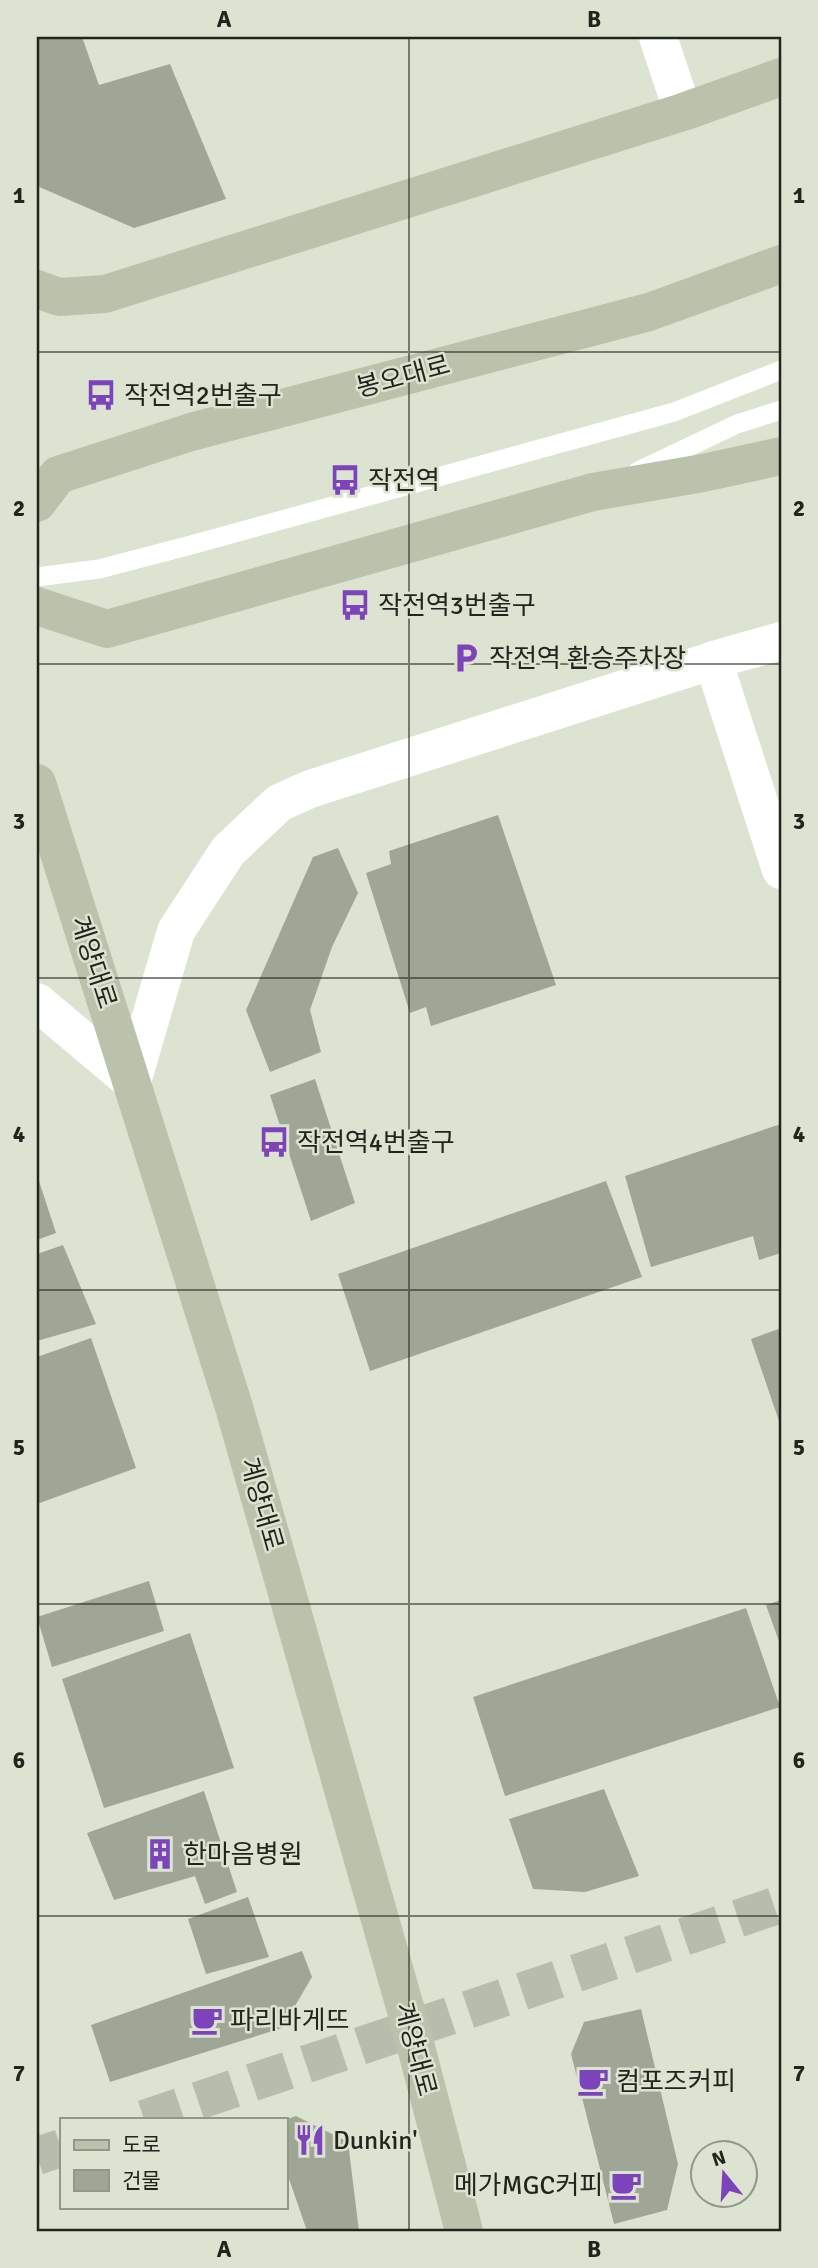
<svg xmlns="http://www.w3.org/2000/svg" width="818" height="2268" font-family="Signika,'Noto Sans KR',sans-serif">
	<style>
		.building { fill: #a0a695 }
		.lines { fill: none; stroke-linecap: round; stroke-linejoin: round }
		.tertiary-tunnel { stroke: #b7bdac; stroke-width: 38; stroke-dasharray: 38 19; stroke-linecap: butt }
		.service { stroke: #fff; stroke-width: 19 }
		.minor { stroke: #fff; stroke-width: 38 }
		.tertiary { stroke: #fff; stroke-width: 38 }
		.secondary { stroke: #bbc2ab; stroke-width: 38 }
		.grid { fill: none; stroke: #22251e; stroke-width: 2; stroke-opacity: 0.55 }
		.labels { text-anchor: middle; stroke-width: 5; stroke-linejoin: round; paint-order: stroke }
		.street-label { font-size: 26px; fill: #22251e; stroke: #dce3d0 }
		.poi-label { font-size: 26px; fill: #22251e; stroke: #dce3d0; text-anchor: start }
		.neatline { fill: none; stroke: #22251e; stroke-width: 2.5 }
		.grid-label { font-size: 23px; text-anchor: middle; font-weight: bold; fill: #22251e }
	</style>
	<rect width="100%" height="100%" fill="#dce3d0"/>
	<g class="building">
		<polygon points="37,37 82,37 99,85 170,64 226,199 134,228 37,186"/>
		<polygon points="498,815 556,985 431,1026 426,1007 410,1013 366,873 391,864 389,851"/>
		<polygon points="338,848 358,893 332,947 310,1010 321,1052 270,1072 246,1010 313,857"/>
		<polygon points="315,1079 355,1203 311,1221 270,1095"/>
		<polygon points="781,1124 781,1253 759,1260 753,1236 651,1267 625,1176"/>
		<polygon points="37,1175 56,1233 37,1240"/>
		<polygon points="606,1181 642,1277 370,1371 338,1274"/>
		<polygon points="63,1245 96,1324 37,1341 37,1254"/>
		<polygon points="781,1328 781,1427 751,1339"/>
		<polygon points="91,1338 136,1468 37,1504 37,1357"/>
		<polygon points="149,1581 164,1631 52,1667 37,1617"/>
		<polygon points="781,1600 781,1647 766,1605"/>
		<polygon points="746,1608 780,1707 505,1796 473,1697"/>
		<polygon points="190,1633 234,1768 104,1808 62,1679"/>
		<polygon points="604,1789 639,1876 585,1892 533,1889 509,1819"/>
		<polygon points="204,1791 237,1892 205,1904 195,1876 114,1900 87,1833"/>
		<polygon points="248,1897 269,1957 206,1974 188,1919"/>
		<polygon points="302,1951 312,1977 282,2028 110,2082 91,2025"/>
		<polygon points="641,2009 678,2164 667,2210 614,2224 571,2054 584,2022"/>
		<polygon points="296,2116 348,2142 359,2231 307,2231 287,2173 285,2174 285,2120"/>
	</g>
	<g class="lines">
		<g class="tertiary-tunnel">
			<polyline points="144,2119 781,1904"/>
			<polyline points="37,2156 61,2148"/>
		</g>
		<g class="service">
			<polyline points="638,471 737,424 781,410"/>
			<polyline points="37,577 99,569 191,545 674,412 781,370"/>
		</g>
		<g class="minor">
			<polyline points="658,37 683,112"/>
			<polyline points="713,660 781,870"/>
			<polyline points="37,1002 132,1082"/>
		</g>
		<polyline class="tertiary" points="132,1082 176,931 228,851 279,803 310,789 727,656 781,641"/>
		<g class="secondary">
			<polyline points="37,289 59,297 105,294 683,112 781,77"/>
			<polyline points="37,503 58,475 191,432 649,312 781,264"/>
			<polyline points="37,606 107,629 593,492 703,473 781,456"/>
			<polyline points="37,783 234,1407 411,2028 464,2231"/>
		</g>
	</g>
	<path class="grid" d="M409,37V2231M37,352H781M37,664H781M37,978H781M37,1290H781M37,1604H781M37,1916H781"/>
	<defs>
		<symbol id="bus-bare" viewBox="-9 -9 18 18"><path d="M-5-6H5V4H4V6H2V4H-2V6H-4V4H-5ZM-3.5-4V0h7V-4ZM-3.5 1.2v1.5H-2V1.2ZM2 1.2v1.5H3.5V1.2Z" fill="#7c43ba" stroke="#dce3d0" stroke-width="2.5" paint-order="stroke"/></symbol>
		<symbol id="parking-bare" viewBox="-9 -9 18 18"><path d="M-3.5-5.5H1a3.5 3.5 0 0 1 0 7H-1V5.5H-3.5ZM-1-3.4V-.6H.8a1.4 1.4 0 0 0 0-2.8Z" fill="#7c43ba" stroke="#dce3d0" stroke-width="2.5" paint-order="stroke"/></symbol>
		<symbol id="building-bare" viewBox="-9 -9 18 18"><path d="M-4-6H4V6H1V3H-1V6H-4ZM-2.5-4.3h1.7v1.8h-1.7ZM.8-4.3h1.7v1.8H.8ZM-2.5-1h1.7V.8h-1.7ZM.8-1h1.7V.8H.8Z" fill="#7c43ba" stroke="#dce3d0" stroke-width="2.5" paint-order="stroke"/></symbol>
		<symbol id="cafe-bare" viewBox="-9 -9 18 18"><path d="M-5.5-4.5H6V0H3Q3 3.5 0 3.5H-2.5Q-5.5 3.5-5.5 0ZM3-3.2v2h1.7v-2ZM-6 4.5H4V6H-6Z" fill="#7c43ba" stroke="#dce3d0" stroke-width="2.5" paint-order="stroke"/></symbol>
		<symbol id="restaurant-bare" viewBox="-9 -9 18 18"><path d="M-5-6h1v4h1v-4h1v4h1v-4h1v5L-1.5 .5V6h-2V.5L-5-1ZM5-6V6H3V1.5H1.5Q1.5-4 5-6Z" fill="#7c43ba" stroke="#dce3d0" stroke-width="2.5" paint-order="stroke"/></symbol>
	</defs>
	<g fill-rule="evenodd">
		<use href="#bus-bare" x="79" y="373" width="44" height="44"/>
		<use href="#bus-bare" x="323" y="458" width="44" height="44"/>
		<use href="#bus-bare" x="333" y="583" width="44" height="44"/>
		<use href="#parking-bare" x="444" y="636" width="44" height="44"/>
		<use href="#bus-bare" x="252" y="1120" width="44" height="44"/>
		<use href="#building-bare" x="138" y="1832" width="44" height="44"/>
		<use href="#cafe-bare" x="185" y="1998" width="44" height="44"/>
		<use href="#cafe-bare" x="571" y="2059" width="44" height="44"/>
		<use href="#restaurant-bare" x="288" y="2118" width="44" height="44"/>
		<use href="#cafe-bare" x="604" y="2163" width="44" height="44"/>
	</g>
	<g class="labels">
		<g class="street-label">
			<text transform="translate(403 376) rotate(-15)" y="9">봉오대로</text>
			<text transform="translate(94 962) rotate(72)" y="9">계양대로</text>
			<text transform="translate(262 1504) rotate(74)" y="9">계양대로</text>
			<text transform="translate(416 2049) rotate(75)" y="9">계양대로</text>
		</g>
		<g class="poi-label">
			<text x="124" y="404">작전역2번출구</text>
			<text x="368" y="489">작전역</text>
			<text x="378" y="614">작전역3번출구</text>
			<text x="489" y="667">작전역 환승주차장</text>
			<text x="297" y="1151">작전역4번출구</text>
			<text x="183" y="1863">한마음병원</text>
			<text x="230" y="2029">파리바게뜨</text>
			<text x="616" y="2090">컴포즈커피</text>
			<text x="333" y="2149">Dunkin'</text>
			<text x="603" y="2194" text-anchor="end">메가MGC커피</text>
		</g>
	</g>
	<rect width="818" height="2268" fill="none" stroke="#dce3d0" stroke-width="77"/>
	<rect x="60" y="2118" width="228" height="91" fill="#dce3d0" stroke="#929789" stroke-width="2"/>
	<rect x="74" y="2140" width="35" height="10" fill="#bbc2ab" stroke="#929789" stroke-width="2"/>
	<text x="122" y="2152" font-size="21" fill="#22251e">도로</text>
	<rect x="74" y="2170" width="35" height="21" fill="#a0a695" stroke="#929789" stroke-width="2"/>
	<text x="122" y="2188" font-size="21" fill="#22251e">건물</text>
	<g transform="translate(724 2174) rotate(342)"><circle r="33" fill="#dce3d0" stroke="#929789" stroke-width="2"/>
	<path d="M0-5L12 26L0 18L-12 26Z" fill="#7c43ba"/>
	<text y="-10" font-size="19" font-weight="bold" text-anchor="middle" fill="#22251e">N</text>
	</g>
	<rect x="38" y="38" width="742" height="2192" class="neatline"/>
	<g class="grid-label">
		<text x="224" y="27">A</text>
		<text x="594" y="27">B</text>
		<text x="19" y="203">1</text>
		<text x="799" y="203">1</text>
		<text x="19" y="516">2</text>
		<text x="799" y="516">2</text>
		<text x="19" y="829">3</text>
		<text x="799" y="829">3</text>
		<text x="19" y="1142">4</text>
		<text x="799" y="1142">4</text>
		<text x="19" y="1455">5</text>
		<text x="799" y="1455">5</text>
		<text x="19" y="1768">6</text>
		<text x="799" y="1768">6</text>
		<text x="19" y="2081">7</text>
		<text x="799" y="2081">7</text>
		<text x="224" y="2257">A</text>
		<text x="594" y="2257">B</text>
	</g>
</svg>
